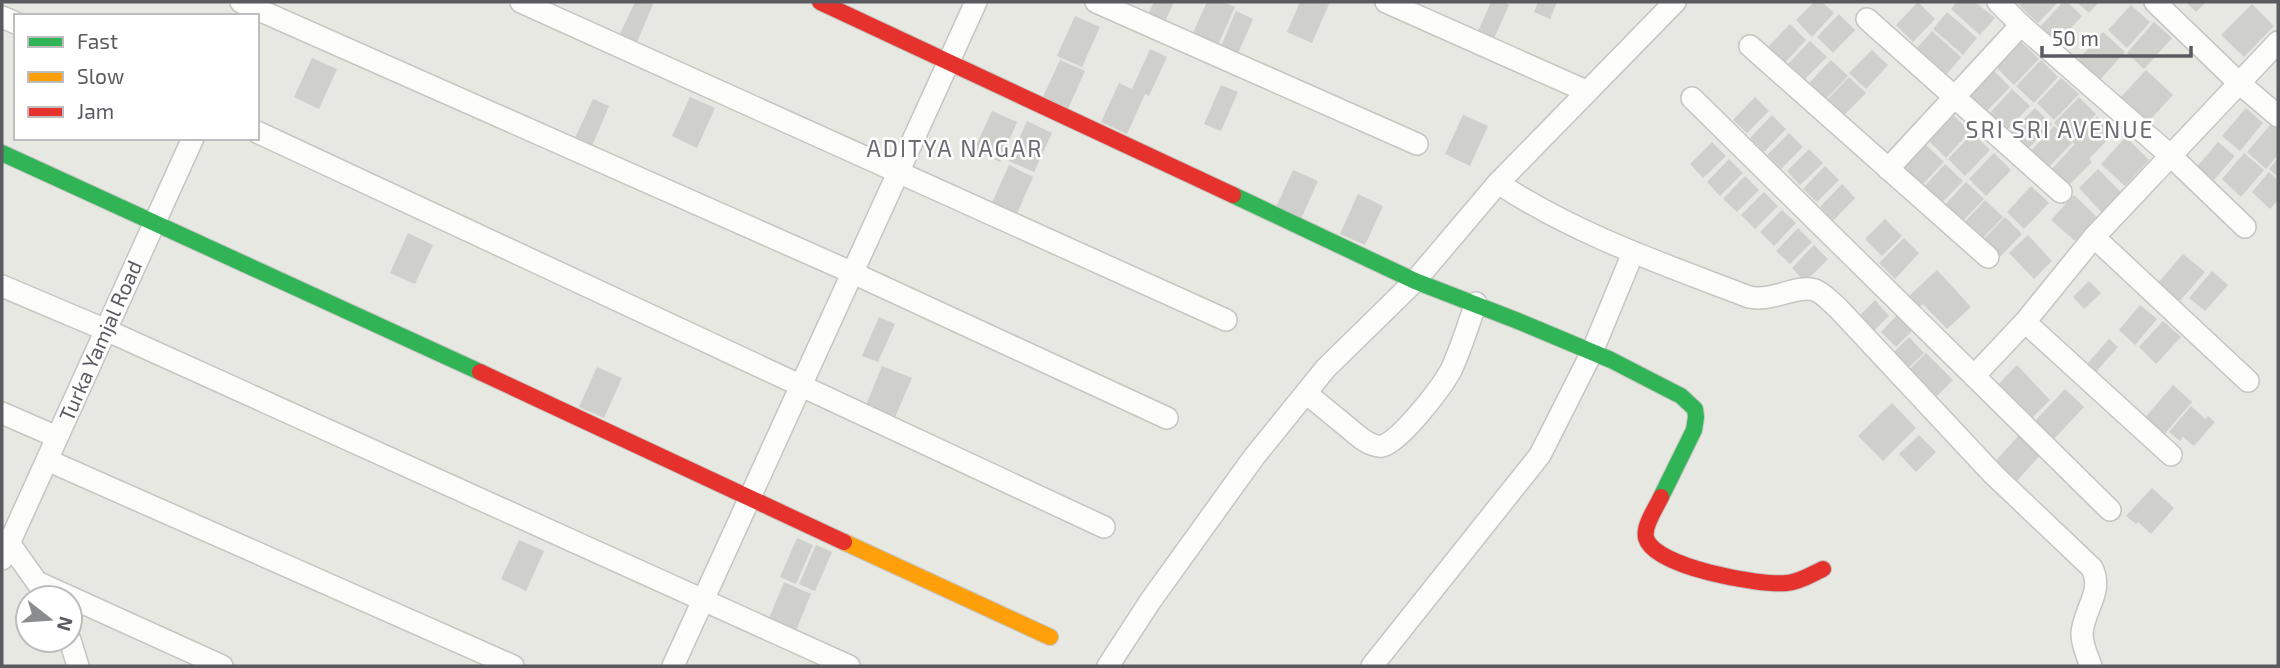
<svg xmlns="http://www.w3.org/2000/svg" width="2280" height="668" font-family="'Exo 2',sans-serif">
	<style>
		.building { fill: #cfcfcc }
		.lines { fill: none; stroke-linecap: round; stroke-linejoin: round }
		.street-casing { stroke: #c5c5c3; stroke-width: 24 }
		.fast-casing { stroke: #c5c5c4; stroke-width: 18 }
		.slow-casing { stroke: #c5c5c4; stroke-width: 18 }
		.jam-casing { stroke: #c5c5c4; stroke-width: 18 }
		.street { stroke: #fcfcfb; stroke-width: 21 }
		.fast { stroke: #30b455; stroke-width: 16 }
		.slow { stroke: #ff9f0a; stroke-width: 16 }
		.jam { stroke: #e5322d; stroke-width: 16 }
		.labels { text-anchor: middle; stroke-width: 5; stroke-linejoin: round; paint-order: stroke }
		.street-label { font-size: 21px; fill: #595b60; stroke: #fff }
		.neighbourhood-label { font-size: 23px; letter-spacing: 2px; fill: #6a6c71; stroke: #fff }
	</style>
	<rect width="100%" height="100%" fill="#e8e8e2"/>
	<g class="building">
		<polygon points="635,2 654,2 637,42 620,34"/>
		<polygon points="1154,2 1174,2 1163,26 1146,18"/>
		<polygon points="1207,2 1223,2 1235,7 1217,47 1192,35"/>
		<polygon points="1300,2 1325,2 1329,4 1312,43 1287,32"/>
		<polygon points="1491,2 1503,2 1509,5 1492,43 1476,36"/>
		<polygon points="1538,2 1557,2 1550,19 1534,12"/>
		<polygon points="1814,2 1822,2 1834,13 1812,37 1796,20"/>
		<polygon points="1918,2 1935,19 1913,42 1896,25"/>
		<polygon points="1957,2 1975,2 1995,18 1980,35 1951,9"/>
		<polygon points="2022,2 2058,2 2038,23 2019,5"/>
		<polygon points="2063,2 2067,2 2082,16 2056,44 2039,28"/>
		<polygon points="2077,2 2099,2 2089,13"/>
		<polygon points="2186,2 2206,2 2196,12"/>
		<polygon points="2252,4 2274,26 2244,57 2221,35"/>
		<polygon points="2131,5 2150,22 2127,48 2108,30"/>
		<polygon points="1236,11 1253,19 1236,58 1219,51"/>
		<polygon points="1947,12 1977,38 1963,55 1933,29"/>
		<polygon points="1839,14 1855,30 1833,53 1817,37"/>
		<polygon points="1075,16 1100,27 1082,67 1057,56"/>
		<polygon points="2154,22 2172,38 2144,69 2127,53"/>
		<polygon points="1790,24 1806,40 1784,64 1767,48"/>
		<polygon points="1932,31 1961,57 1947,74 1917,48"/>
		<polygon points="2103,32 2125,52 2098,82 2076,62"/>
		<polygon points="1810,41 1827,57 1804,80 1788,64"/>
		<polygon points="2021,42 2039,59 2014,85 1997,68"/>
		<polygon points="1150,49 1167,57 1149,96 1145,94 1127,134 1101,122 1119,83 1132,89"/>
		<polygon points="1872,50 1888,65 1866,89 1849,73"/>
		<polygon points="312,58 337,69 319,109 294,97"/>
		<polygon points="1060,60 1085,71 1067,111 1042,99"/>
		<polygon points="1831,60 1848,76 1826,99 1809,83"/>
		<polygon points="2041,60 2058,77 2034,103 2016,86"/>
		<polygon points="1993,70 2010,87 1985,113 1968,96"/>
		<polygon points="2146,70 2173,95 2148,122 2121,97"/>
		<polygon points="1849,77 1866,93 1843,116 1827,100"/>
		<polygon points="2061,78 2079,94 2054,120 2037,103"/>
		<polygon points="1221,85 1238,92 1221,131 1204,124"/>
		<polygon points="2012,89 2030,106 2005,132 1988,115"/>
		<polygon points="690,97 715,108 697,148 672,136"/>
		<polygon points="1755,97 1769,111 1747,133 1733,120"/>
		<polygon points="2079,97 2096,114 2071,140 2054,123"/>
		<polygon points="593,99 609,106 592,146 575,138"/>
		<polygon points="2035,108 2052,124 2027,150 2010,133"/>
		<polygon points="2246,108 2263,123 2240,151 2222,136"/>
		<polygon points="992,111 1017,122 1000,162 974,150"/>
		<polygon points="1463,115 1488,126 1470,166 1445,154"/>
		<polygon points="1772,115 1786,129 1764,152 1750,138"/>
		<polygon points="1953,115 1970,131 1946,158 1929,141"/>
		<polygon points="2097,116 2114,133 2089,159 2092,162 2067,187 2050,171 2075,144 2072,142"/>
		<polygon points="1027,121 1052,133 1034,172 1009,161"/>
		<polygon points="2271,124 2278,130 2278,155 2266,169 2247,152"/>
		<polygon points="2054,126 2072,143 2047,169 2030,152"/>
		<polygon points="1789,133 1803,147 1781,169 1767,155"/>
		<polygon points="1973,133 1990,150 1965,176 1948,159"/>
		<polygon points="2126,137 2149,160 2125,186 2101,164"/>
		<polygon points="1712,142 1726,156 1703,178 1690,164"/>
		<polygon points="2218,142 2235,156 2212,182 2196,168"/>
		<polygon points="1926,145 1944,162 1919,188 1902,171"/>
		<polygon points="1809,149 1823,163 1800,185 1787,171"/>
		<polygon points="1994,153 2011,170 1986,196 1969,179"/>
		<polygon points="2244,153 2264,170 2241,197 2222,179"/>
		<polygon points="2278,158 2278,177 2269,169"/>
		<polygon points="1729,159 1743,173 1720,196 1707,182"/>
		<polygon points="1945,164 1963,181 1938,207 1921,190"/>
		<polygon points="1009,165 1033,177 1016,216 991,205"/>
		<polygon points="1825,166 1839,180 1817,202 1803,189"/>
		<polygon points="2098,169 2123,194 2103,214 2079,188"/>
		<polygon points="1293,170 1318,181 1300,221 1275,209"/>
		<polygon points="2269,172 2278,180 2278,200 2270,209 2252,192"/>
		<polygon points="1745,176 1759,190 1737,212 1723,199"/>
		<polygon points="1966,182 1984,199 1959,225 1942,208"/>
		<polygon points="1842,184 1855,198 1833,221 1820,207"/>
		<polygon points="2031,186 2049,203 2024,229 2007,212"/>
		<polygon points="1764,192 1778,206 1755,229 1741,215"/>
		<polygon points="1358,194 1383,206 1365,245 1340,234"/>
		<polygon points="2074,195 2097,217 2075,241 2051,220"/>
		<polygon points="1985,200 2003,217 1978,243 1961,226"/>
		<polygon points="1782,210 1796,223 1774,246 1760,232"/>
		<polygon points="2005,217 2022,234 1997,260 1980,243"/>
		<polygon points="1885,219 1902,236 1882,256 1865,239"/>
		<polygon points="1798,228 1812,242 1790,264 1776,251"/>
		<polygon points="408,233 433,245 415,284 390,273"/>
		<polygon points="2028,235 2052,261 2034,279 2009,253"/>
		<polygon points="1904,238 1919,253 1895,279 1879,263"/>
		<polygon points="1814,245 1828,259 1805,282 1792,268"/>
		<polygon points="2183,254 2205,272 2179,302 2158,283"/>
		<polygon points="1937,270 1971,307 1947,329 1923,304 1919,308 1909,296"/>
		<polygon points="2212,271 2228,285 2205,311 2189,298"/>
		<polygon points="2089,281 2101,293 2084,309 2073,297"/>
		<polygon points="1875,300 1889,316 1867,337 1853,322"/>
		<polygon points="2140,305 2157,319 2135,345 2119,330"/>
		<polygon points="1897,315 1912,331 1896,347 1881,332"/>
		<polygon points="879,317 895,324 878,362 862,356"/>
		<polygon points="2163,321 2181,337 2156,364 2139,347"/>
		<polygon points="1909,337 1924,353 1902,374 1887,359"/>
		<polygon points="2109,339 2118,347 2096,372 2087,364"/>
		<polygon points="1926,353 1953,380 1933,400 1906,373"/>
		<polygon points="2017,365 2050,400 2028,422 1995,388"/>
		<polygon points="882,366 912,378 895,417 866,405"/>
		<polygon points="597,367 622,378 604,418 579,407"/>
		<polygon points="2173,385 2192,402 2162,437 2143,420"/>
		<polygon points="2065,389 2084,407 2054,439 2035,421"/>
		<polygon points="1892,403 1916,428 1883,461 1858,436"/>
		<polygon points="2191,406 2205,419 2208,416 2215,422 2194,446 2183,437 2180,441 2169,432"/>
		<polygon points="2020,434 2043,452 2014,484 1992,465"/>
		<polygon points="1919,435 1936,452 1916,472 1899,454"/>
		<polygon points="2152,488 2174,508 2151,534 2138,522 2136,524 2126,516"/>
		<polygon points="797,538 813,545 796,584 780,577"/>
		<polygon points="519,540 544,551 526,591 501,579"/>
		<polygon points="816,545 832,552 815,591 799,584"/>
		<polygon points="784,582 811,594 795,633 768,621"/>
	</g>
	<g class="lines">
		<defs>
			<g id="street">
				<polyline points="241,2 853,273 1167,418"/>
				<polyline points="521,2 1226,320"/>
				<polyline points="1096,2 1417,144"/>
				<polyline points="1386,2 1586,91"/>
				<polyline points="1998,2 2021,25 2171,156 2245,227"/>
				<polyline points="2155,2 2238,82 2278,116"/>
				<polyline points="2,17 16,23"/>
				<polyline points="1867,19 2061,192"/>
				<polyline points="1750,46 1988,257"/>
				<polyline points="1692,98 2110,510"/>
				<polyline points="257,132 1104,527"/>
				<polyline points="1888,169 2021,25"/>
				<path d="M1498,183C1575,234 1663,264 1749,297C1774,302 1797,284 1815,290C1823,293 1830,301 1837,307L1993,474L2092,568C2104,592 2083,610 2082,634C2082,645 2087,655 2091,666"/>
				<polyline points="2094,237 2248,381"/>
				<polyline points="2,286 106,330 849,666"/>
				<polyline points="2025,322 2171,455"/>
				<polyline points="1974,376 2025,322 2094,237 2278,42"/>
				<path d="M1306,393L1362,439C1368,443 1375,447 1382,446C1400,442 1442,387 1451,370C1461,349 1468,325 1476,303"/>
				<polyline points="2,413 57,437"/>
				<polyline points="47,460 513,666"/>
				<polyline points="2,540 9,543 46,595"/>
				<polyline points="2,559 193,138"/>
				<polyline points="39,583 222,666"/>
				<polyline points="70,640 78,666"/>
				<polyline points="673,666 976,2"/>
				<polyline points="1108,666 1151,600 1254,457 1326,368 1415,281 1498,183 1675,2"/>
				<polyline points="1372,666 1540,455 1592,352 1633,253"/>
			</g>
			<g id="fast">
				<polyline points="2,153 480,372"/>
				<polyline points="1233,195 1415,281 1518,321 1611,360 1681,396 1695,409 1696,417 1694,430 1661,497"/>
			</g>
			<polyline id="slow" points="844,542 1050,637"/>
			<g id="jam">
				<polyline points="820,2 1233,195"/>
				<polyline points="480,372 844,542"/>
				<path d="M1661,497C1656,508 1643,526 1646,538C1654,567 1760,586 1787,583C1800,582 1812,574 1823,569"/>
			</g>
		</defs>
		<use href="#street" class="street-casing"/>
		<use href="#fast" class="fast-casing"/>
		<use href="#slow" class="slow-casing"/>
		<use href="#jam" class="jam-casing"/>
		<use href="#street" class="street"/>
		<use href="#fast" class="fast"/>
		<use href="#slow" class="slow"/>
		<use href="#jam" class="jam"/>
	</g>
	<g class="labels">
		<g class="street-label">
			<text transform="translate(101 341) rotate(-66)" y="7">Turka Yamjal Road</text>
		</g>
		<g class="neighbourhood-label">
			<text x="2060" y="138">SRI SRI AVENUE</text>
			<text x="955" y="157">ADITYA NAGAR</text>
		</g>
	</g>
	<rect width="2280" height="668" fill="none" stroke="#595b60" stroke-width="7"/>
	<rect x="14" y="14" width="245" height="126" fill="#ffffff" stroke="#bdbdbf" stroke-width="2"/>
	<rect x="28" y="37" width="35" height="10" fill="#30b455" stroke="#bdbdbf" stroke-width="2"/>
	<text x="77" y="49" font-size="21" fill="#595b60">Fast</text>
	<rect x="28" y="72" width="35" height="10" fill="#ff9f0a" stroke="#bdbdbf" stroke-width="2"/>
	<text x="77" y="84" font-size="21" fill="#595b60">Slow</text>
	<rect x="28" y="107" width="35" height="10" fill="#e5322d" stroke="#bdbdbf" stroke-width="2"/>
	<text x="77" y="119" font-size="21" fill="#595b60">Jam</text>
	<g transform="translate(49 619) rotate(107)"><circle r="33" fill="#ffffff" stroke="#bdbdbf" stroke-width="2"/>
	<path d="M0-5L12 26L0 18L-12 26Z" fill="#8b8c8e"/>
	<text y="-10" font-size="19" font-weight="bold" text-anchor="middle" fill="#595b60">N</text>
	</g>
	<path d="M2042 46v10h149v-10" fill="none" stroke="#595b60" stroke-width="3.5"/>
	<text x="2052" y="46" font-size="21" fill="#595b60" stroke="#ffffff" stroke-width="5" paint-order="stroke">50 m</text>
</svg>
